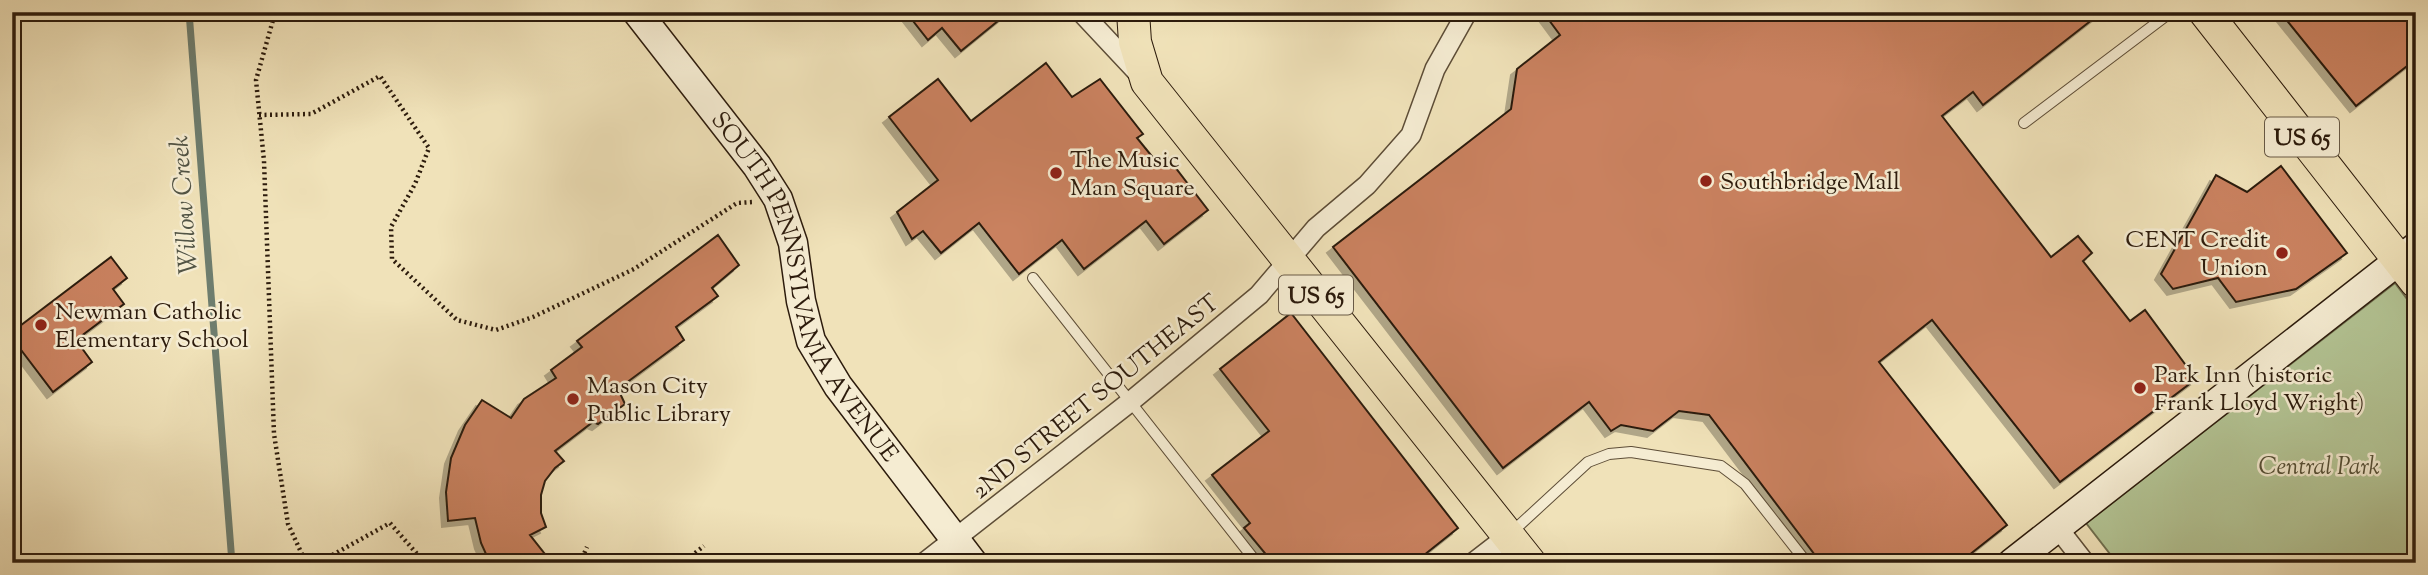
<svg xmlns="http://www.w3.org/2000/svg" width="2428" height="575" font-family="'Sorts Mill Goudy',serif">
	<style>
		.green { fill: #b3c494; stroke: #707050; stroke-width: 2 }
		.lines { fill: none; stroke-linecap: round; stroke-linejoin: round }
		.stream { stroke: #6e7d6e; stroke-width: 7 }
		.building { fill: #c9815f; stroke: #2c1b0c; stroke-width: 2; filter: url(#shadow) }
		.service-casing { stroke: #5d4d37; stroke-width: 12 }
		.minor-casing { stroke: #5d4d37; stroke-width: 22 }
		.secondary-casing { stroke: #2c1b0c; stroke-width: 31 }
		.primary-casing { stroke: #2c1b0c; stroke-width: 34 }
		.path { stroke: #2c1b0c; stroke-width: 4.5; stroke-dasharray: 2 3.5; stroke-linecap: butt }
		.service { stroke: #f5ecd2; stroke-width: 10 }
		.minor { stroke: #f5ecd2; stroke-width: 19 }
		.secondary { stroke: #f5ecd2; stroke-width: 28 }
		.primary { stroke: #f0e2b9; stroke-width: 32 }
		.poi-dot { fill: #8f2418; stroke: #f5ecd2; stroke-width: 2.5 }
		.labels { text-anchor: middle; stroke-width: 5; stroke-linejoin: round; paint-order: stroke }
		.shield { fill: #f5ecd2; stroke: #685a47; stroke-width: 2 }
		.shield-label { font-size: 23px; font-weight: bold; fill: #2c1b0c }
		.poi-label { font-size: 24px; fill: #2c1b0c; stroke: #f5ecd2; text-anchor: start }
		.street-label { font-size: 24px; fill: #2c1b0c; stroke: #f5ecd2 }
		.park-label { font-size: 24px; font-style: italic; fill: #544e35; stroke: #f5ecd2 }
		.water-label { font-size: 26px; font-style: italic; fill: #525445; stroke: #f5ecd2 }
	</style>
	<defs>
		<filter id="shadow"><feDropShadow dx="-6" dy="6" stdDeviation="0" flood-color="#0004"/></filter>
	</defs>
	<rect width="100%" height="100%" fill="#f0e2b9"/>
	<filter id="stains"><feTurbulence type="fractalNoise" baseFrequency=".00286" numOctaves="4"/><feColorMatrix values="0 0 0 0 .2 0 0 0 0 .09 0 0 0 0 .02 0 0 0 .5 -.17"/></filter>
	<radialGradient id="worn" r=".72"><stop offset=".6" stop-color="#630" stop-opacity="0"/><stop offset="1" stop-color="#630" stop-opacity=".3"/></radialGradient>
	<polygon class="green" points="2395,283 2416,311 2416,563 2117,563 2086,523"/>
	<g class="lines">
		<polyline class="stream" points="189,12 232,563"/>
	</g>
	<g class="building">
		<polygon points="906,12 1009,12 961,51 942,28 928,40"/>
		<polygon points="1543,12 2102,12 1983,105 1973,92 1942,116 2051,257 2078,236 2092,253 2083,261 2130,321 2145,310 2196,379 2060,482 1932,320 1879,362 2007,525 1959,563 1821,563 1709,415 1679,411 1653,431 1621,425 1611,431 1589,402 1503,468 1333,247 1511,109 1517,69 1560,35"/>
		<polygon points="2280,12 2416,12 2416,59 2356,106"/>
		<polygon points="1046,63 1072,97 1100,79 1143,134 1137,138 1159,165 1168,158 1208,210 1164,244 1146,221 1084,269 1062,240 1019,274 979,223 941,253 923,231 912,239 897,212 938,180 889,117 938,79 971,121"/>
		<polygon points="2281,166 2347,253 2296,289 2236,302 2218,278 2173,289 2161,274 2216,175 2247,192"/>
		<polygon points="718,235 739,265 712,288 718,296 676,327 684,340 618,389 625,404 598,424 593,422 555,451 564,461 555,468 545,481 541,495 541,513 546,527 530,535 552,563 490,563 481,543 475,518 448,521 446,492 451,458 465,425 482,400 511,418 524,399 556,378 551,370 582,347 577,341"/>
		<polygon points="111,257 127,278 113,289 124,304 76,340 92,362 53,392 12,338 12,332"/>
		<polygon points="1291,313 1458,528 1414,563 1273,563 1244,528 1250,523 1212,475 1269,431 1220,369"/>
	</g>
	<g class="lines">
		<defs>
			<g id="service">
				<polyline points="2024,123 2171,12"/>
				<polyline points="1033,278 1257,563"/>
				<polyline points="1511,533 1588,462 1609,454 1631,452 1721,466 1745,484 1807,563"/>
			</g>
			<g id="minor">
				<polyline points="1081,12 1140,75"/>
				<polyline points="2057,527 2085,563"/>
				<polyline points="924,563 1130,402 1259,295 1316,228 1367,185 1411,135 1435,69 1467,12"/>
				<polyline points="1473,563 1508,536"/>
			</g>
			<g id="secondary">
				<path id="s1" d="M637,12L757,166L778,199L793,243L801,301L811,341L838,386L973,563"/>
				<polyline points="2012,563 2416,247"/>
			</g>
			<g id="primary">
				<polyline points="1133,12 1135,42 1147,82 1530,563"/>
				<polyline points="2205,12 2416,282"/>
			</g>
		</defs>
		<use href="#service" class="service-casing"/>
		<use href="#minor" class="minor-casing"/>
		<use href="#secondary" class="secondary-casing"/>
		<use href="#primary" class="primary-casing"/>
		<g class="path">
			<polyline points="279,12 273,20 256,80 264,161 274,434 288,524 306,563"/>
			<polyline points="259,115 311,114 380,76 429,148 415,184 391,227 392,259 457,320 496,330 533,317 634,269 737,203 753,202"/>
			<polyline points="318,563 390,523 425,563"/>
			<polyline points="580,563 587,547"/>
			<polyline points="682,563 704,546"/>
		</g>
		<use href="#service" class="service"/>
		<use href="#minor" class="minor"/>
		<use href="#secondary" class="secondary"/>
		<use href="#primary" class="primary"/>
	</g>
	<g class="poi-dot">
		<circle cx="1056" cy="173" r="7"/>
		<circle cx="1706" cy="181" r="7"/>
		<circle cx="2282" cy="253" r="7"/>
		<circle cx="41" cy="325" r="7"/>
		<circle cx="2140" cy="388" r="7"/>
		<circle cx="573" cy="399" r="7"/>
	</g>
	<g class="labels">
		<g class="shield">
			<rect x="2265" y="117.5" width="74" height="39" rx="5"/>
			<rect x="1279" y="275.5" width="74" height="39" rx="5"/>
		</g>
		<g class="shield-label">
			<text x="2302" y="145">US 65</text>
			<text x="1316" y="303">US 65</text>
		</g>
		<g class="poi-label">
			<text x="1070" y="167">The Music<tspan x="1070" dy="28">Man Square</tspan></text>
			<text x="1720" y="189">Southbridge Mall</text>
			<text x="2268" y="247" text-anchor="end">CENT Credit<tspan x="2268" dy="28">Union</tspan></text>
			<text x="55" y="319">Newman Catholic<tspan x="55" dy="28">Elementary School</tspan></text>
			<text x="2154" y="382">Park Inn (historic<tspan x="2154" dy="28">Frank Lloyd Wright)</tspan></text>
			<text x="587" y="393">Mason City<tspan x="587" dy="28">Public Library</tspan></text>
		</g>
		<g class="street-label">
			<text dy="8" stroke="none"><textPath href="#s1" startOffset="327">SOUTH PENNSYLVANIA AVENUE</textPath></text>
			<text transform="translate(1095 396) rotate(-39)" y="8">2ND STREET SOUTHEAST</text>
		</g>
		<g class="park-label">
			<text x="2319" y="474">Central Park</text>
		</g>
		<g class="water-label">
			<text transform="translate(183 205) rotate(-94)" y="9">Willow Creek</text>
		</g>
	</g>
	<rect width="2428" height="575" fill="none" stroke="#f0e2b9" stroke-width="42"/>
	<rect x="14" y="14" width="2400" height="547" fill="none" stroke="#2c1b0c" stroke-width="3.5"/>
	<rect x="21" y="21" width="2386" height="533" fill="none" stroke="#2c1b0c" stroke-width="2"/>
	<rect width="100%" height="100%" filter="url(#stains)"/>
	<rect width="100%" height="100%" fill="url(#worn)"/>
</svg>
